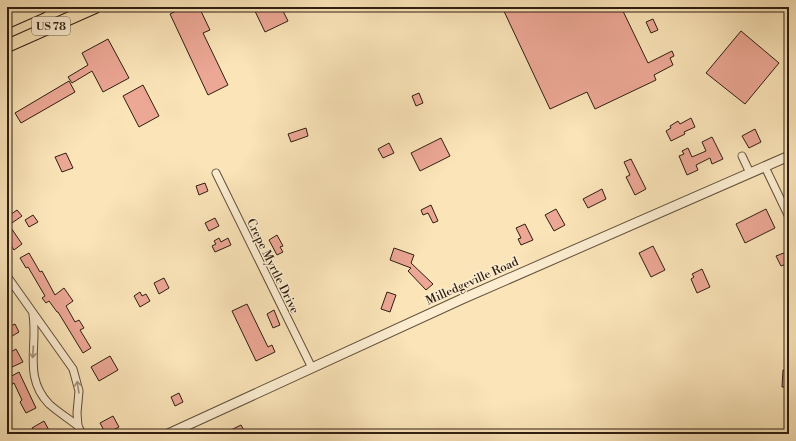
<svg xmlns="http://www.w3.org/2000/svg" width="796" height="441" font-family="'Libre Bodoni',serif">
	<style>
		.building { fill: #eca795; stroke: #2f1e10 }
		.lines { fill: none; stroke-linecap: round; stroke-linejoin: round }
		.minor-casing { stroke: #62503a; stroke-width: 9 }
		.tertiary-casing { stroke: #62503a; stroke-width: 11 }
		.trunk-casing { stroke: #2f1e10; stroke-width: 14 }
		.minor { stroke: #fcedd1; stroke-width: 7 }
		.tertiary { stroke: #fcedd1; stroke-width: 9 }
		.trunk { stroke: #fae4b8; stroke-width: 12 }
		.oneway { stroke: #a0907a }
		.labels { text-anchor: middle; stroke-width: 3; stroke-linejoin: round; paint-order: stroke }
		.shield { fill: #fcedd1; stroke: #6c5c4a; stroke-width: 1 }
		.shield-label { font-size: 11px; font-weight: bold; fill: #2f1e10 }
		.street-label { font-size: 12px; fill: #2f1e10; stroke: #fcedd1 }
	</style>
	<rect width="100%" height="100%" fill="#fae4b8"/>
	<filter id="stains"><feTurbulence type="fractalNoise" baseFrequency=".005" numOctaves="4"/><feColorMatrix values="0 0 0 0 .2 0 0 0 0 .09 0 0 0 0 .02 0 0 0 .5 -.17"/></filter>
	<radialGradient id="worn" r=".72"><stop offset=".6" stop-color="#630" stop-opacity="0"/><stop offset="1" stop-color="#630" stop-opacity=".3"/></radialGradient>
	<g class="building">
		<polygon points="184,7 199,7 210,30 203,33 228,85 208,95 170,14"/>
		<polygon points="253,7 281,7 288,21 265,32"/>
		<polygon points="502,7 621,7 648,63 672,51 674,56 670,58 673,65 654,75 656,80 595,109 587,92 550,109"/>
		<polygon points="653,19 658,30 651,33 646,22"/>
		<polygon points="741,31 779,63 745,104 706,73"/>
		<polygon points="108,39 129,78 103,92 92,71 72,83 68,77 88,65 82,53"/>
		<polygon points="69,81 75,92 21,123 15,113"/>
		<polygon points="143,85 159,116 139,127 123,96"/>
		<polygon points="419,93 423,103 416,106 412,96"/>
		<polygon points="691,118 695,127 684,132 685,134 671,141 666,131 671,128 670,126 678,121 680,124"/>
		<polygon points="306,128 308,136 291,142 288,134"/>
		<polygon points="755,129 761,142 749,148 742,136"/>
		<polygon points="712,137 723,159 712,164 710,158 696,165 698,170 687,175 679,156 684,154 682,151 688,148 692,157 706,151 702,142"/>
		<polygon points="441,138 450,156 420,171 411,153"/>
		<polygon points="389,143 394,153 383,158 378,149"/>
		<polygon points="66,153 73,168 62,172 55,157"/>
		<polygon points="631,159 646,189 635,195 626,177 630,175 624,162"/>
		<polygon points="205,183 208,191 199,195 196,186"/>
		<polygon points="602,189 606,199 588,208 583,199"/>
		<polygon points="431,205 438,221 433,223 428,213 423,215 421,210"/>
		<polygon points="556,209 565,225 554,231 545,215"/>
		<polygon points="766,209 775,228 745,243 736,224"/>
		<polygon points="17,210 22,216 9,225 22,244 14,250 7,240 7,217"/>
		<polygon points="33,215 38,222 29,227 25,220"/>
		<polygon points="215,218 219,226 209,231 205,223"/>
		<polygon points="525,224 533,240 521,245 518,239 521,238 516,228"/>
		<polygon points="277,235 283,246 280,247 283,252 277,255 269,240"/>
		<polygon points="219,238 221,242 228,238 231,245 215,252 212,246 216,244 214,241"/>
		<polygon points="653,246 665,270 651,277 639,253"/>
		<polygon points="394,248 414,255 411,263 433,284 426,290 408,271 411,268 390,260"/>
		<polygon points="789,251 789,263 781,266 776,256"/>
		<polygon points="29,253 40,272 42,271 55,295 64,288 73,301 66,306 75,322 79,320 84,328 80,330 91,348 83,353 58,312 57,312 49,301 46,303 42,298 45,296 28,267 26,268 20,258"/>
		<polygon points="702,269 710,287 697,293 691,279 694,277 692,274"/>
		<polygon points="164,278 169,288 159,294 154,283"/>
		<polygon points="140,292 142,296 146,294 150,301 140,307 134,296"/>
		<polygon points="387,292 396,295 390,312 381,309"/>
		<polygon points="247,304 268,347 272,345 275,352 256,361 232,311"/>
		<polygon points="274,310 280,325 273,328 267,314"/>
		<polygon points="15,324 19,332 7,339 7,328"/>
		<polygon points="16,349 23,362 12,367 7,354"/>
		<polygon points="110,356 118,370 99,381 91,367"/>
		<polygon points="783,370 789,370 789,387 782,387"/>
		<polygon points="19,372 36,408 26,413 20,402 22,400 14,383 11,385 8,378"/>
		<polygon points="179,393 183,402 175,406 171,397"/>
		<polygon points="113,416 119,427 106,434 100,423"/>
		<polygon points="44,421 51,434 35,434 32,428"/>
		<polygon points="241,425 246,434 223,434"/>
	</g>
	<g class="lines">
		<defs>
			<g id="minor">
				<polyline points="13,7 17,17"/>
				<polyline points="742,156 750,173"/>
				<polyline points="765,167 789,217"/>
				<polyline points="216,173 312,368"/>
				<polyline points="7,276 73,369 79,391 77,413 78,426 82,434"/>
				<path d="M33,315C38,347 23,377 49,404C58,412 69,419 78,426"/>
			</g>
			<polyline id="tertiary" points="168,434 462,299 789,156"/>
			<g id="trunk">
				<polyline points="7,22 41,7"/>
				<polyline points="7,46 95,7"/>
			</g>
		</defs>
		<use href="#minor" class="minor-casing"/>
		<use href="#tertiary" class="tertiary-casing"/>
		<use href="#trunk" class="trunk-casing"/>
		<use href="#minor" class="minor"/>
		<use href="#tertiary" class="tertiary"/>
		<use href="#trunk" class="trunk"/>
	</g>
	<defs><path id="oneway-shaft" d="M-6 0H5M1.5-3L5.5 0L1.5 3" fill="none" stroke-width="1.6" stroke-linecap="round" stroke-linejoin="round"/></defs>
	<g class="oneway">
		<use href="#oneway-shaft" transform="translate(33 352) rotate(93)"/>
		<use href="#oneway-shaft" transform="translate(78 387) rotate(-99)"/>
	</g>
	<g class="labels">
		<rect class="shield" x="32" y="17" width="38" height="18" rx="3"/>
		<g class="shield-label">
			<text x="51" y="30">US 78</text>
		</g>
		<g class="street-label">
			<text transform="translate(273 266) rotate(64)" y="4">Crepe Myrtle Drive</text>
			<text transform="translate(472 281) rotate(-24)" y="4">Milledgeville Road</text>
		</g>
	</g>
	<rect width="796" height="441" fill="none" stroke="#fae4b8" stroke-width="24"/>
	<rect x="8" y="8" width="780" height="425" fill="none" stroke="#2f1e10" stroke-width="2"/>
	<rect x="12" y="12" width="772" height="417" fill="none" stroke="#2f1e10"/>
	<rect width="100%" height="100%" filter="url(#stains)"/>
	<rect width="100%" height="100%" fill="url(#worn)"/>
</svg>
